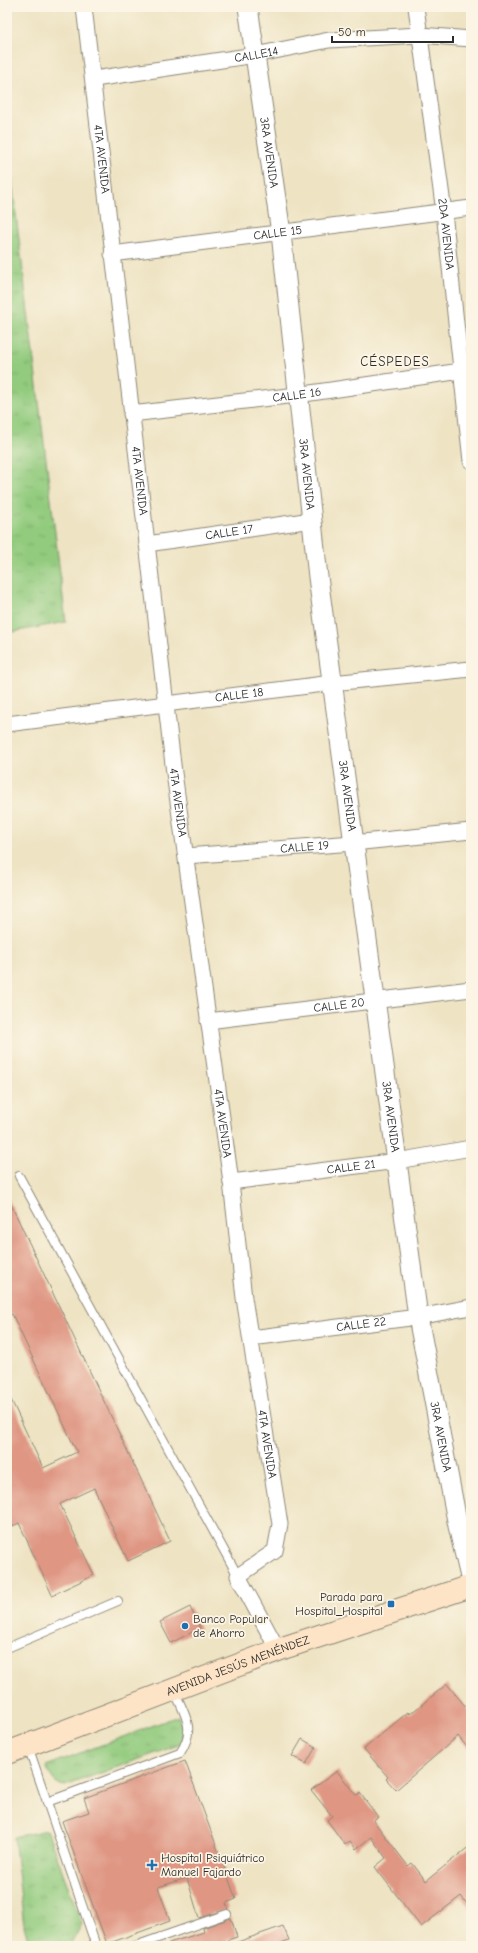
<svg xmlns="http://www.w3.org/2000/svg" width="478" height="1953" font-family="'Comic Neue',sans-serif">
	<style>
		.grass { fill: url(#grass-tufts); stroke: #5e7b54 }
		.building { fill: #df9683 }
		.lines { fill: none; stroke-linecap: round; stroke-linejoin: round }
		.service-casing { stroke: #8c8777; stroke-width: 10 }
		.minor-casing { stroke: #8c8777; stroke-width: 17 }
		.tertiary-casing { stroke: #8c8777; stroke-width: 21 }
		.secondary-casing { stroke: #8c8777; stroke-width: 24 }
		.service { stroke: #fff; stroke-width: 8 }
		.minor { stroke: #fff; stroke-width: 15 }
		.tertiary { stroke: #fff; stroke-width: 19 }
		.secondary { stroke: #fee4c6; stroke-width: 22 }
		.poi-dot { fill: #1f6fb2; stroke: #fcf5e5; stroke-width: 1.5 }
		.labels { text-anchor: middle; stroke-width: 3.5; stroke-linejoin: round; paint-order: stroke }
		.street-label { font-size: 12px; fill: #2b2b2b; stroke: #fcf5e5 }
		.poi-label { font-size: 12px; fill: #2b2b2b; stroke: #fcf5e5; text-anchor: start }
		.neighbourhood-label { font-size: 13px; letter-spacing: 1px; fill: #2b2b2b; stroke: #fcf5e5 }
	</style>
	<defs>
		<pattern id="grass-tufts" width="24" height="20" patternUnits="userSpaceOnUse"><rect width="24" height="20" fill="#92cb7e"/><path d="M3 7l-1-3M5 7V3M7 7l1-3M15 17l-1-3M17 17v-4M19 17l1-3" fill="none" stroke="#7eae6d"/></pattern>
	</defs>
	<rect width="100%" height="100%" fill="#fcf5e5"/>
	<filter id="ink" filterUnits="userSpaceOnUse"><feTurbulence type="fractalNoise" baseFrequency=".025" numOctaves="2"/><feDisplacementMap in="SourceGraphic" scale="8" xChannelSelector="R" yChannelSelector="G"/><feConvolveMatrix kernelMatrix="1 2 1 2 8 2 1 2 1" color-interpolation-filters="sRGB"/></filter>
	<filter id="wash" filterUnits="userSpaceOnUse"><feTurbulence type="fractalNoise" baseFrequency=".012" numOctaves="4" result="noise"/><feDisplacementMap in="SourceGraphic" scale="16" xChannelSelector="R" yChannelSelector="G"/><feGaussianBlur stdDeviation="0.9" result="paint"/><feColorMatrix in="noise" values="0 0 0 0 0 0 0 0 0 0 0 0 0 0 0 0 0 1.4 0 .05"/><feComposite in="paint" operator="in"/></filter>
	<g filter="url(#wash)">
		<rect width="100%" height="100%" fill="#eee3c3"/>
		<g class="grass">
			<polygon points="7,141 66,622 7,633"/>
			<path d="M178,1716C182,1726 185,1733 181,1744L65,1786C53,1784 51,1776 46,1766Z"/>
			<polygon points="47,1830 82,1924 70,1946 30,1946 24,1926 14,1837"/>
		</g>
		<g id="blocks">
			<g class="building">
				<polygon points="7,1196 170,1541 128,1561 94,1488 60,1504 94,1575 52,1595 19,1523 7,1529 7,1391 43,1468 77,1452 12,1314 7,1317"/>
				<polygon points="190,1607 200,1628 171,1643 160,1622"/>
				<polygon points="447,1684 471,1713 471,1752 458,1736 396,1790 386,1779 388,1777 364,1749 408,1712 410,1714"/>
				<polygon points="302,1739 316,1747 306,1764 292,1756"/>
				<polygon points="185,1761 236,1899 226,1903 228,1909 199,1918 187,1878 158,1887 170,1921 107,1944 62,1821 89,1812 84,1798"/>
				<polygon points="337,1771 356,1795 360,1793 378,1817 373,1820 408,1866 412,1863 426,1881 471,1845 471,1909 461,1896 421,1927 375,1867 386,1858 371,1837 356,1849 350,1841 345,1845 327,1820 332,1816 311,1790"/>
				<polygon points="231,1918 237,1937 208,1946 169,1946 169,1943 204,1932 203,1928"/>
				<polygon points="283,1926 289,1940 273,1946 232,1946 232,1944"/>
			</g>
		</g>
	</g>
	<g filter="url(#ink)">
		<use href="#blocks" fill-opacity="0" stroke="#8c8777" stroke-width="1"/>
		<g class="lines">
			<defs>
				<g id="service">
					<polyline points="19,1176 238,1576"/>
					<polyline points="7,1648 118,1601"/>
					<polyline points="28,1746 96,1946"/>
					<path d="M47,1802L180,1753C197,1728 184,1714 174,1690"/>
					<polyline points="135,1946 227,1914"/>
				</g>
				<g id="minor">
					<path id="s1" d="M84,7L174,773L231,1182L244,1298L280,1524L275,1551L238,1576L278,1650"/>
					<path id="s2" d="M416,7L444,212L471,461"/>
					<path id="s3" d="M94,79L255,55L329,40L420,35L471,39"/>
					<path id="s4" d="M112,254L471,208"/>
					<path id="s5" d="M131,414L297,395L461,371"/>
					<path id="s6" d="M147,544L312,520"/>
					<path id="s7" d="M7,724L332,683L471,669"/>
					<path id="s8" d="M186,856L353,843L471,831"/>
					<path id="s9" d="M208,1021L471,989"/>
					<path id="s10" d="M231,1182L397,1161L471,1148"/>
					<path id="s11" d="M251,1338L418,1317L471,1307"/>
				</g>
				<g id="tertiary">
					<path id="s12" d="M248,7L281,233L318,577L418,1317L458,1526L471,1581"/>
				</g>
				<g id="secondary">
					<path id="s13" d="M7,1753L286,1647L471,1586"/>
				</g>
			</defs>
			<use href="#service" class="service-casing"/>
			<use href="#minor" class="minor-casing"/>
			<use href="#tertiary" class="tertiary-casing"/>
			<use href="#secondary" class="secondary-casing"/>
			<use href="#service" class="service"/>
			<use href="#minor" class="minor"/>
			<use href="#tertiary" class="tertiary"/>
			<use href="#secondary" class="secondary"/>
		</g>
	</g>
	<g class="poi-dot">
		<rect x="387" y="1600" width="8" height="8" rx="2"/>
		<circle cx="185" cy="1626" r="4"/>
		<path d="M150 1859h4v4h4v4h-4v4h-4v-4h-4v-4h4z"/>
	</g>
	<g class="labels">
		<g class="street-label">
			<text dy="4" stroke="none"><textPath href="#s3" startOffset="164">CALLE14</textPath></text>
			<text dy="4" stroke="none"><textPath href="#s12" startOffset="147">3RA AVENIDA</textPath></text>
			<text dy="4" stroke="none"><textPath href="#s1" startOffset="153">4TA AVENIDA</textPath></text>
			<text dy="4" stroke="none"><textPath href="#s4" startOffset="167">CALLE 15</textPath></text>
			<text dy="4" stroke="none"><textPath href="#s2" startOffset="229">2DA AVENIDA</textPath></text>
			<text dy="4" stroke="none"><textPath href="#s5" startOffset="167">CALLE 16</textPath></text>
			<text dy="4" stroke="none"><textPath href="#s12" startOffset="471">3RA AVENIDA</textPath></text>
			<text dy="4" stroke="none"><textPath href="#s1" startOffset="477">4TA AVENIDA</textPath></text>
			<text dy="4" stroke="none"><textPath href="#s6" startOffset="83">CALLE 17</textPath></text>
			<text dy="4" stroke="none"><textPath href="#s7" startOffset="234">CALLE 18</textPath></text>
			<text dy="4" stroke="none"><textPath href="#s12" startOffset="795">3RA AVENIDA</textPath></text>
			<text dy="4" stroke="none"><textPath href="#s1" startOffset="801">4TA AVENIDA</textPath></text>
			<text dy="4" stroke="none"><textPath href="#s8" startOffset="119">CALLE 19</textPath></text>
			<text dy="4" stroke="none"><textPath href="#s9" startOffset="132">CALLE 20</textPath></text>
			<text dy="4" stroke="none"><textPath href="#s12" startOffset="1119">3RA AVENIDA</textPath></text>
			<text dy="4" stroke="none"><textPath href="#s1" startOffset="1125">4TA AVENIDA</textPath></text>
			<text dy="4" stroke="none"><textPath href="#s10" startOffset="121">CALLE 21</textPath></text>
			<text dy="4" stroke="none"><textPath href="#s11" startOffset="111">CALLE 22</textPath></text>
			<text dy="4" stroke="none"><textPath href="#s12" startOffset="1443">3RA AVENIDA</textPath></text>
			<text dy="4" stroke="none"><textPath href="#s1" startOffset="1449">4TA AVENIDA</textPath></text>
			<text dy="4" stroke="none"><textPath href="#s13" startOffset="247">AVENIDA JESÚS MENÉNDEZ</textPath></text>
		</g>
		<g class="poi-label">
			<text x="383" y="1601" text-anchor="end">Parada para<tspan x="383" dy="14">Hospital_Hospital</tspan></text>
			<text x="193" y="1623">Banco Popular<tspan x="193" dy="14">de Ahorro</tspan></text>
			<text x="161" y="1862">Hospital Psiquiátrico<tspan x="161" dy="14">Manuel Fajardo</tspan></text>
		</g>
		<g class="neighbourhood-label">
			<text x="395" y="366">CÉSPEDES</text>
		</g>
	</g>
	<rect width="478" height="1953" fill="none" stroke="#fcf5e5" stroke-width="24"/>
	<path d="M332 36v6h121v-6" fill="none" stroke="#2b2b2b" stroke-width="2"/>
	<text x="338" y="36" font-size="12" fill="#2b2b2b" stroke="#fcf5e5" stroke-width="3" paint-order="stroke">50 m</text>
</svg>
